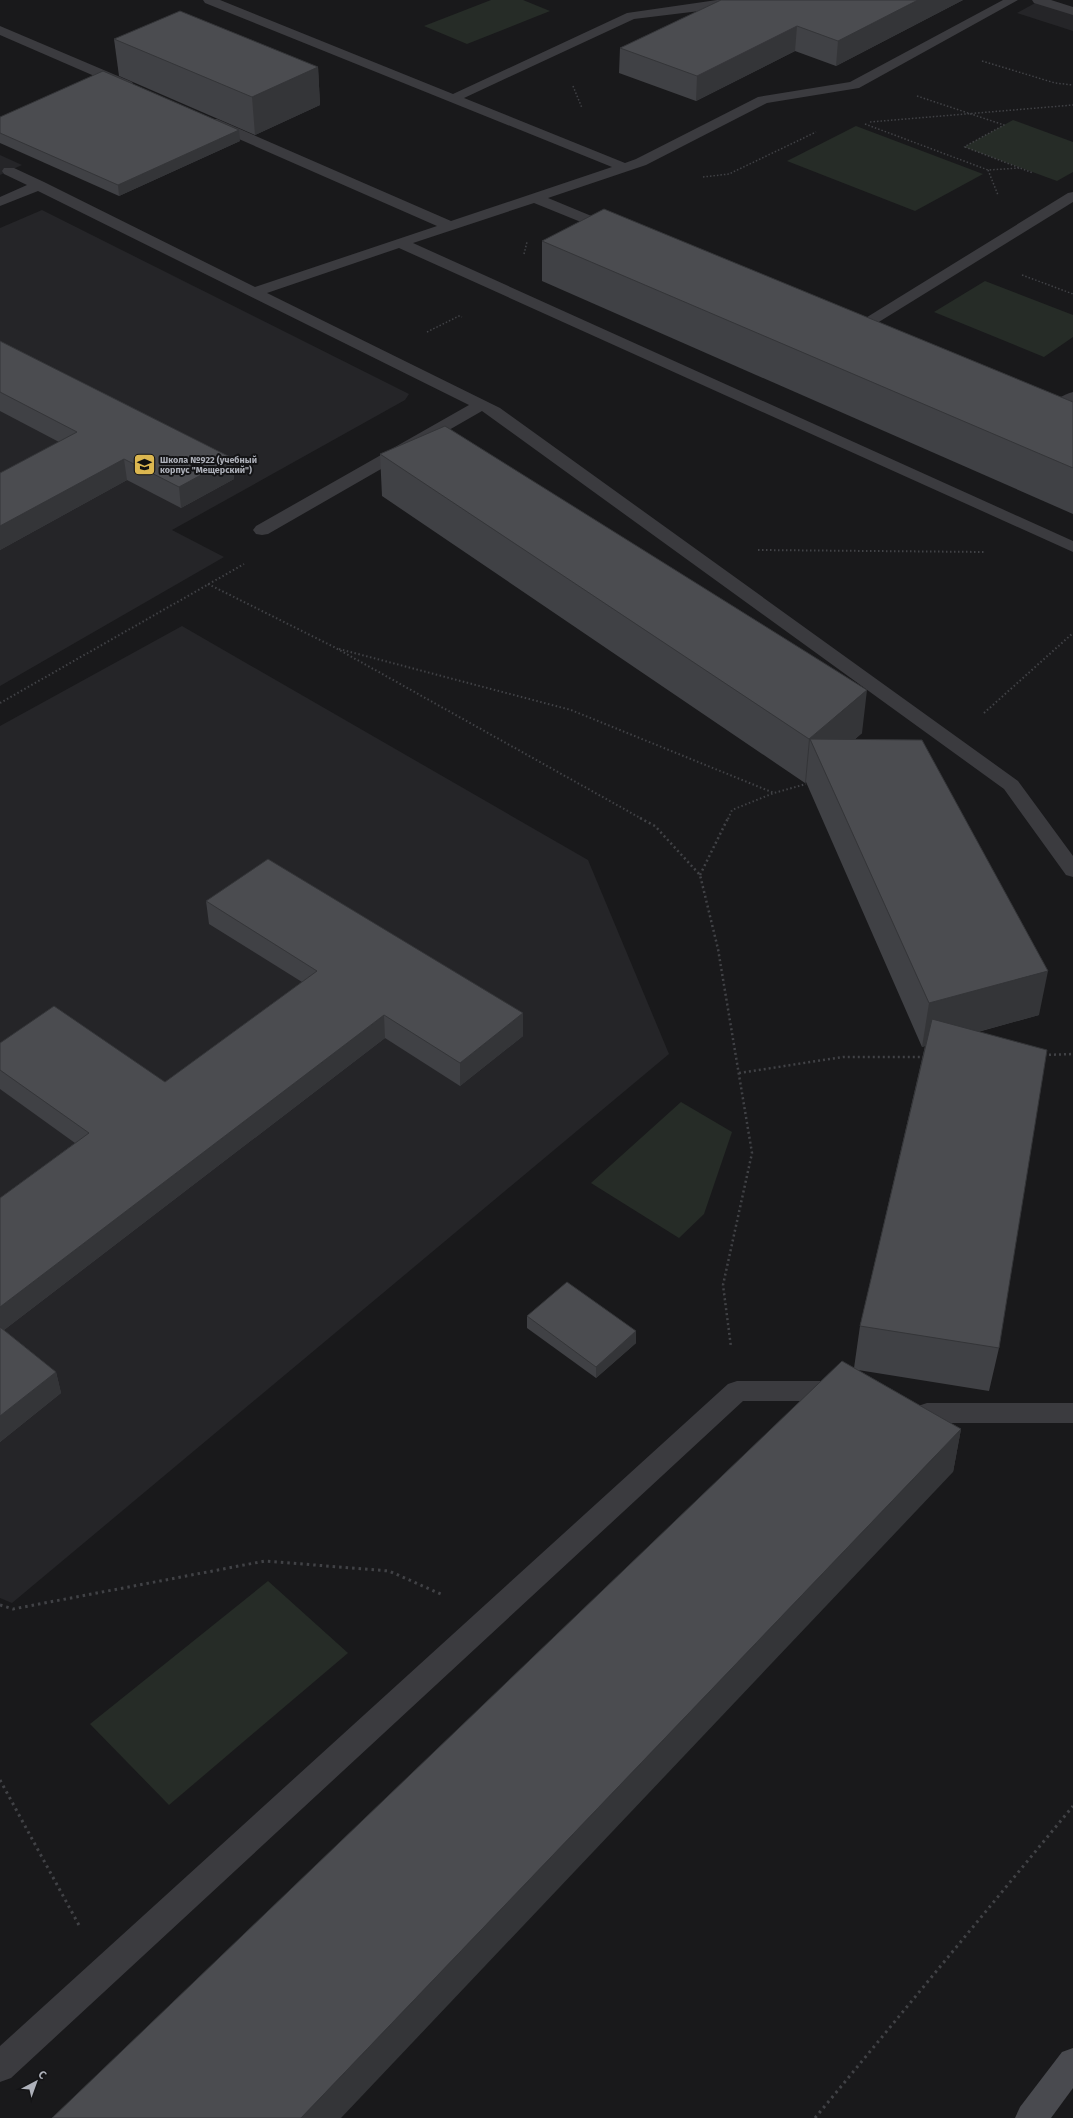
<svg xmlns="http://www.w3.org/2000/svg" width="1073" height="2118" font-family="'Fira Sans',sans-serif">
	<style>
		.built { fill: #252528 }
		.green { fill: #262c27 }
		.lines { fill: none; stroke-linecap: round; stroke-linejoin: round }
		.path-far3 { stroke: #414246; stroke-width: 1.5; stroke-dasharray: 1.5 2; stroke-linecap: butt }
		.path-far2 { stroke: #414246; stroke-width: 2; stroke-dasharray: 1.5 2.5; stroke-linecap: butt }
		.path-far1 { stroke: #414246; stroke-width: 2.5; stroke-dasharray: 2 3; stroke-linecap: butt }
		.path { stroke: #414246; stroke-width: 3; stroke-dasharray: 2.5 4; stroke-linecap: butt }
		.lane { fill: #3b3b3f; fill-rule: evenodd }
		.secondary { fill: #494a4f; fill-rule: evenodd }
		.wall { fill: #404145 }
		.shaded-wall { fill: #343538 }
		.building { fill: #4b4c50; stroke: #343538 }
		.labels { text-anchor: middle; stroke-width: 4; stroke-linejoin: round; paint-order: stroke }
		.far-poi-label { font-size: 9px; font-weight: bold; fill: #adb0b9; stroke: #141416; text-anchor: start }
	</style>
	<rect width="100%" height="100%" fill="#19191b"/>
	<g class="built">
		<polygon points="1037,2 1073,13 1073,31 1017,13"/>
		<polygon points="0,155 22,165 0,175"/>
		<polygon points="42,210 409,394 405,400 172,530 224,557 0,686 0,228"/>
		<polygon points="182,626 588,860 669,1054 12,1603 0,1598 0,726"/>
	</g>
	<g class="green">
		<polygon points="491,0 523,0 550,11 467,44 424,26"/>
		<polygon points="1013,120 1073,142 1073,172 1057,181 964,147"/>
		<polygon points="856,126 983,174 915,211 787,161"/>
		<polygon points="985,281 1073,315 1073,337 1044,357 934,312"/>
		<polygon points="681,1102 732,1132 704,1214 679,1238 591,1183"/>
		<polygon points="268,1581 348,1653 169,1805 90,1724"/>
	</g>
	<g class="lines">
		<g class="path-far3">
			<polyline points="982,61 1055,83 1073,85"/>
			<polyline points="573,86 582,108"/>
			<polyline points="917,96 1004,125 964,147"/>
			<polyline points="870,122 1073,105"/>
			<polyline points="865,124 988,170 1020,168"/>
			<polyline points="965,147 1033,173"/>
			<polyline points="988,170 998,195"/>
			<polyline points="703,177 729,174 816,132"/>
			<polyline points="524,254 527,242"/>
			<polyline points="1022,275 1073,294"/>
			<polyline points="427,332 459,316 462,317"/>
		</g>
		<g class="path-far2">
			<polyline points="758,550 985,552"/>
			<polyline points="208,584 334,647 642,819"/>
			<polyline points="339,649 571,710 774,793"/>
			<polyline points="0,703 244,564"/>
			<polyline points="984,713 1073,633"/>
			<polyline points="728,819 732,810 774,793 806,784"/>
		</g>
		<g class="path-far1">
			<polyline points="640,818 655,826 700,875 718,949 752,1153 723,1285 731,1347"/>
			<polyline points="700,875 728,818"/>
			<polyline points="1044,1055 1073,1054"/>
			<polyline points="739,1073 843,1057 926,1057"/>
		</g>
		<g class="path">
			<polyline points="0,1605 13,1609 265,1561 389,1571 443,1595"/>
			<polyline points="0,1780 80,1927"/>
			<polyline points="815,2118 1073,1806"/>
		</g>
		<g class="lane">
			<polygon points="203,0 220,0 453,94 627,13 717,0 733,0 731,3 716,9 634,19 464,98 625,163 636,159 758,97 850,82 1003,0 1018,0 859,88 767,103 646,165 548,198 618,227 620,230 618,233 608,233 534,203 413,243 1073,541 1073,552 399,248 267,293 500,408 1018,781 1073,856 1073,877 1066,875 1004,789 482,411 268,534 262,535 256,534 253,530 256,526 469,405 38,191 0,206 0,197 27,185 4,174 2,171 4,168 14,168 44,182 255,287 437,226 207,125 205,122 207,119 217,119 451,221 612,167 205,3"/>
			<polygon points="1032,0 1051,0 1073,7 1073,15 1034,3"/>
			<polygon points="0,26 132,82 134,85 127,89 122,88 0,35"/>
			<polygon points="1073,192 1073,202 861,333 851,333 848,330 851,327 1068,193"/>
			<path d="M1073,392V404L1061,412H1049L1047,409C1052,401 1064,394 1073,392Z"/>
			<polygon points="737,1381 839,1381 848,1384 851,1391 848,1398 839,1401 743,1401 11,2078 0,2082 0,2046 728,1384"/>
			<polygon points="927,1403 1073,1403 1073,1423 927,1423 918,1420 914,1413 918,1406"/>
		</g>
		<polygon class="secondary" points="1073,2048 1073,2088 1051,2118 1015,2118 1020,2107 1062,2052"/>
	</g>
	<g class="wall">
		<polygon points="721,0 963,0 836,66 795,51 696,101 619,73 620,48"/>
		<polygon points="114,39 318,67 320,105 255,135 119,76"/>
		<polygon points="0,117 240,141 119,196 0,143"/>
		<polygon points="542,241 1073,402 1073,514 542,281"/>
		<polygon points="0,341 232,458 234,479 181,508 127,480 0,550 0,473 59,442 0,411"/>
		<polygon points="380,454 862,733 854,740 1039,1015 978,1032 999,1348 989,1391 858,1370 961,1429 953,1472 854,1368 860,1326 925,1046 922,1047 806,782 805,783 382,496"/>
		<polygon points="206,901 523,1013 523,1036 460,1086 385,1038 4,1330 56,1372 61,1393 0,1442 0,1198 75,1143 0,1089 0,1043 165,1082 302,982 209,924"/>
		<polygon points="527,1316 636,1331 636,1343 596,1378 527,1328"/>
	</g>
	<g class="shaded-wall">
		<polygon points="918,0 963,0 836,66 838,41"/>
		<polygon points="797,26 795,51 696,101 697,76"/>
		<polygon points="318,67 320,105 255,135 252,97"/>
		<polygon points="239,130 240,141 119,196 118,185"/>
		<polygon points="232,458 234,479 181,508 179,487"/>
		<polygon points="124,459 127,480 0,550 0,526"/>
		<polygon points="867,690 862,733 823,767 810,739 806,782 805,783 809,739"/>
		<polygon points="1048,971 1039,1015 922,1047 929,1003"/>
		<polygon points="523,1013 523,1036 460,1086 460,1063"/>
		<polygon points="384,1015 385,1038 0,1333 0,1307"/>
		<polygon points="636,1331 636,1343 596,1378 596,1367"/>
		<polygon points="56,1372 61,1393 0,1442 0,1416"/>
		<polygon points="961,1429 953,1472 341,2118 301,2118"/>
	</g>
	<g class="building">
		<polygon points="721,0 918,0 838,41 797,26 697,76 620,48"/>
		<polygon points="180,11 318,67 252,97 114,39"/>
		<polygon points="103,71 239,130 118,185 0,133 0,117"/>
		<polygon points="604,209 1073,402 1073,468 542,241"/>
		<polygon points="0,341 232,458 179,487 124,459 0,526 0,473 77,432 0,392"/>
		<polygon points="445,426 867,690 809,739 380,454"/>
		<polygon points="810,739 922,740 1048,971 929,1003"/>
		<polygon points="268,859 523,1013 460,1063 384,1015 0,1307 0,1198 89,1133 0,1070 0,1043 54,1006 165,1082 317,971 206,901"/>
		<polygon points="932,1019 1047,1050 999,1348 860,1326"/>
		<polygon points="567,1282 636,1331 596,1367 527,1316"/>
		<polygon points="0,1327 56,1372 0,1416"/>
		<polygon points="842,1361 961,1429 301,2118 52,2118"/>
	</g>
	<defs>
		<symbol id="school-square" viewBox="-11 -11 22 22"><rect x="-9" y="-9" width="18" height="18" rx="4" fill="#dcb750" stroke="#141416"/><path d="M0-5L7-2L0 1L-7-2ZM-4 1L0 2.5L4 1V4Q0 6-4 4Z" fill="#111"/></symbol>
	</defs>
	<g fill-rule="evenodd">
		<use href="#school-square" x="132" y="452" width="25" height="25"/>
	</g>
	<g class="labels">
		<g class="far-poi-label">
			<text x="160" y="463">Школа №922 (учебный<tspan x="160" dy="10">корпус "Мещерский")</tspan></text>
		</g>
	</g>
	<g transform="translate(36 2082) rotate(41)" stroke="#141416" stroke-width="3" paint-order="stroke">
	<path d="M0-3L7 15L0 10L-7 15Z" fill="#adb0b9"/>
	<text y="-6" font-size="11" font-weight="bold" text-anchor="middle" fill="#adb0b9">С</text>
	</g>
</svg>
